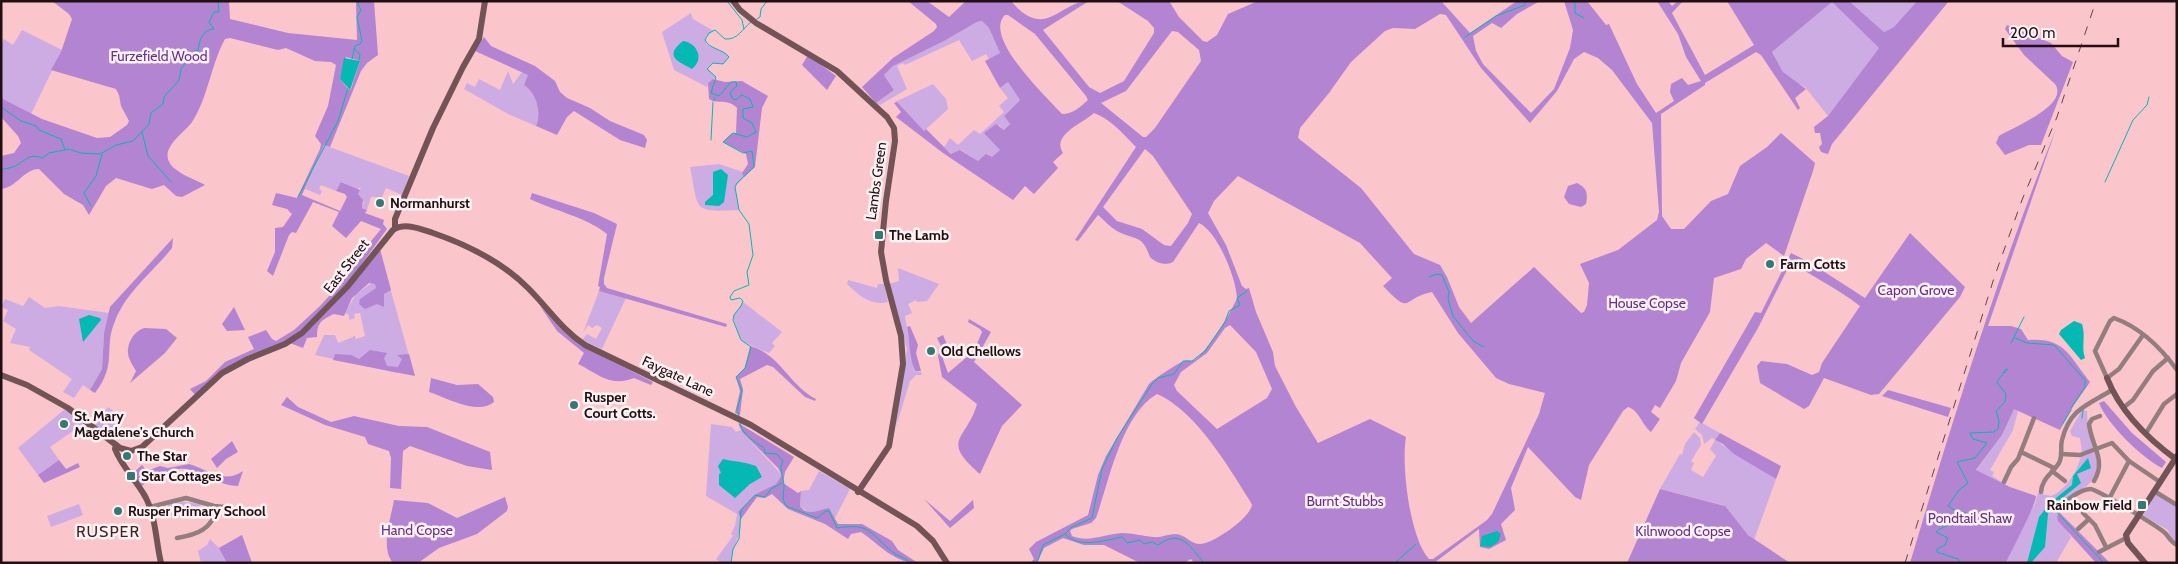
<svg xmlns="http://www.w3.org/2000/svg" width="2178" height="564" font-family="Cabin,sans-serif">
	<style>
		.green { fill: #cdace3 }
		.forest { fill: #b384d1; fill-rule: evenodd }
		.water { fill: #04b8b3 }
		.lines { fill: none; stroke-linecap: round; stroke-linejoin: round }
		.stream { stroke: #04b8b3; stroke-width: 1 }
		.street { stroke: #937d7f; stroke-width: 4.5 }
		.secondary { stroke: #725457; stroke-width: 6 }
		.rail { stroke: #614548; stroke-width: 1; stroke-dasharray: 9 9; stroke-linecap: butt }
		.poi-dot { fill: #317a76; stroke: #fef3f4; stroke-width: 2 }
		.labels { text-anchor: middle; stroke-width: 5; stroke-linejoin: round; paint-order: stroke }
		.park-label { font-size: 14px; fill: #692e8a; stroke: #fef3f4 }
		.street-label { font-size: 14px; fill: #210f12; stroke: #fef3f4 }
		.poi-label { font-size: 14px; font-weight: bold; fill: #210f12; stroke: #fef3f4; text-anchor: start }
		.quarter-label { font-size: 16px; letter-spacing: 1px; fill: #451e24; stroke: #fef3f4 }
	</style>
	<rect width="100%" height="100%" fill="#fac6cb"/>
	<g class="green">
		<polygon points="1849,1 1917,1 1894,27 1884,32"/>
		<polygon points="1832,2 1879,48 1828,116 1805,87 1792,80 1783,72 1772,52"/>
		<polygon points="691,13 693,19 714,31 706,36 706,44 726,53 729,57 723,64 713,63 707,68 716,77 708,83 707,87 674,70 662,32"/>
		<polygon points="982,21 989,28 1000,53 989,59 986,54 972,61 959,40 905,65 903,63 897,66 907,89 880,105 876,103 894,90 884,75 894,65 944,41 977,22"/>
		<polygon points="22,30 62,50 31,114 1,98 1,44 4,39 13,45"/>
		<path d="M508,71L513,84L522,72L529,75L524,85C536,94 542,112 536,126L508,114L464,89L467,83L475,87L479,79L500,90Z"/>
		<polygon points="1008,82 1020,100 1004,116 1010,124 1004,130 999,125 1000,150 992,157 978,161 961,150 952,154 944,147 950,138 958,145 974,130 980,134 1004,112 999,106 1008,98 1000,88"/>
		<polygon points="933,84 946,99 948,109 924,131 895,102"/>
		<polygon points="324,145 409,176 402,195 386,188 382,197 371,197 367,210 362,208 364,202 358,194 361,187 357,189 342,182 336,191 321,185 319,189 322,191 320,195 305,189"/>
		<path d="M719,164L743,172L744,177L735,187L739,210C692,212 699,212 690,167Z"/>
		<polygon points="898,268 939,284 927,301 917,302 916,300 908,304 912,313 905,316 914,371 921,372 922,375 916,375 910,381 896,427 907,349 889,284 899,281"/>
		<polygon points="386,273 411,363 397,373 315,355 324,335 335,335 338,343 355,336 356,339 365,336 360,313 354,314 355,318 349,320 349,315 345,313 356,294"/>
		<path d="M848,280L877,288L878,284H884L888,302C870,306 860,296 847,284Z"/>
		<polygon points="599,291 626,298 602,349 582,340 587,334 596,339 602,328 597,325 592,328 588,325 583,333"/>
		<polygon points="29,297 45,308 59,306 109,313 104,333 102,369 90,390 83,385 74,398 63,392 72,379 29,350 30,347 10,343 16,329 3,321 8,310 1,307 5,299 23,306"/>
		<polygon points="743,302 782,332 772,343 775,346 769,353 743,342 738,334 733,316"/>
		<polygon points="108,407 124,419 107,434 95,425"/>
		<polygon points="2014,408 2018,411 2013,430 1990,470 1994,472 1992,476 2010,487 1976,471 2002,435"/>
		<polygon points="65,409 83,424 50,447 59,460 38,475 18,448"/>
		<polygon points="2082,410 2087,411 2088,428 2094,448 2082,452 2080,438 2072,436 2070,431"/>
		<polygon points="1700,422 1720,433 1715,440 1776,479 1754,540 1745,532 1723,505 1660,489 1680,454 1682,455 1685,444 1694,432 1700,438 1701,445 1691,461 1694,463 1691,470 1703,477 1716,456 1710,449 1715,440 1712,438 1704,444 1702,435 1695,429"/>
		<path d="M711,424L732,427L736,432L740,430L782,475L776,484L755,495L739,512C746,531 732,544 731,563H722L716,559L733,536L731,534L735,526L737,514L706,496Z"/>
		<path d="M2095,452C2105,489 2075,487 2056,509L2059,512L2057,516L2071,537L2056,563H2006L2025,520L2035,504L2038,493L2051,496C2066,490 2077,472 2081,456Z"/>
		<polygon points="819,471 850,489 834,520 826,509 810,513 800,506 801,491 809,490"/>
		<polygon points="2156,493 2177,507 2177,542 2171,539 2168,530 2143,515"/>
		<polygon points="176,501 201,504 197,516 171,515 168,504"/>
		<polygon points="79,504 83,515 51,527 47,516"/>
		<polygon points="242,535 252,563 201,563 198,551 207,545 210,539 219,548"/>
	</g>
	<g class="forest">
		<path d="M52,1H229L230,19L288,33L357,40L356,1H374L378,55L367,63L361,71L330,147L324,145L302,195L340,211L347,197L345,194L336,191L341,182L360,190L358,194L363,200L362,208L367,210L365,213L384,220L383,224L387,229L346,286L320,315L290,339L225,369L196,396L190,389L206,381L225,362L254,349L248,337L266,330L272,339L276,341L294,330L320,306L350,273L372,240L381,229L361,221L346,238L332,226L339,212L313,202L296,233L292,232L289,235L273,276L267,271L275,252V228L283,227L292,214L287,209L272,205L276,193L297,198L320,149L321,144L315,136L328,106L336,65L331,62L315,61L286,48L278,50L230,38L225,39C211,64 208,98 192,122C185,132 164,145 168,159C171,172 195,179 205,185L182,197L176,196L164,185L152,189L116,178L106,186L89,215L83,205L64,194L39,169C24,169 16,188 1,189V156L14,153L21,143L18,136L1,117V98L42,119L97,138L110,137L127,125L129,121L121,106L119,95L116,89L51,70L61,52L72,19L69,14ZM346,57L360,61L351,89L349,90L340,79Z"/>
		<path d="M908,1H927L949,17L966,1H1011C1045,42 1060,1 1089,1L1043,30L1089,87L1100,93L1124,81L1154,33V28L1148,21L1117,1H1169L1179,17L1203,41L1207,42L1217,35L1228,14L1258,1H1441L1470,33L1517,1H1540L1517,14L1501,28L1492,23L1473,36L1476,51L1483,64L1531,113L1554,89L1570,48L1573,30L1564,1H1587L1606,25L1609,24L1637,84L1656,113L1674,101L1670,92L1671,84L1682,78L1688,85L1701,81L1686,57L1678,34L1657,1H1668L1672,6L1678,1H1683L1672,13L1705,75L1754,45L1727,1H1849L1884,32L1894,27L1917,1H1949L1832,144L1828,154L1821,152L1819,147L1822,144L1820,133H1815L1814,127L1828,116L1879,48L1832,2L1772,52L1783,72L1806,89L1795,98L1800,108L1798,110L1761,55L1756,52L1705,83V85L1661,114L1662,216L1671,229H1684L1711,201L1728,194L1740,166L1767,147L1781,133L1815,163L1813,171L1784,256L1766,243L1746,259L1741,269L1714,278L1710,312L1681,363L1676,381L1660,408L1655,405L1651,412L1660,419L1651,432C1642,425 1639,410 1628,407L1623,411L1589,465L1581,500L1575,497L1528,447L1511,488L1515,510L1501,524L1506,540L1489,549L1480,547L1479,529L1434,563H1194L1191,559L1184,563H1140L1104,545H1084L1063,538L1044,548L1037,563H1030L1034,559L1029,549L1036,542L1088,515L1098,475L1106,456L1149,384C1154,379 1179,362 1185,361C1187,360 1190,361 1192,361C1204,358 1233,309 1237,298C1236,278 1218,232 1199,223L1173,262C1165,266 1156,263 1150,257C1142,234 1136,241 1117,231C1110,227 1104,220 1098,215L1078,241L1075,240L1136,147C1124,135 1111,119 1094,113C1083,123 1051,135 1063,153L1053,162L1058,168L1034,194L1025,186L1013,200L943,153L896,117L901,112L894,103L897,102L924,131L926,129L951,154L960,150L978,161L986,154L992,157L1000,150L984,133L996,124L1004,130L1010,124L1004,116L1020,100L1008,82L1000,88L985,61L1000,53L989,28L982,21L977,22L944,41L893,66L884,75L894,90L876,103L862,87L893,58L934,31L937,27L936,24ZM1440,14L1446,15L1481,68L1530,123L1557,91L1574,59L1584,52L1598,58L1612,70L1652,123L1659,212L1657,220L1618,250L1580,264L1589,283L1587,305L1584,312L1581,313L1534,267L1471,323L1459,307L1447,277L1440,265L1414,254L1361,188L1298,138L1300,128L1329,93L1351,62L1385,31L1393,28L1415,29ZM1005,15H1008L1035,34L1086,96L1088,100C1080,107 1073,114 1062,114C1048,98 982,37 1005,15ZM1172,31L1178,32L1199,50L1201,61L1155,128L1146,137H1143L1101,103L1126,91ZM1145,149L1153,156L1192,214L1188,223L1171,246L1164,245L1142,229L1117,221L1103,207ZM1238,176L1360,243L1392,278L1383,286C1413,317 1401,298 1432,292L1458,333L1496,378L1509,384L1545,393L1539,414L1492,514L1487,520L1433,559H1429C1410,539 1401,465 1406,437L1370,419L1318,443L1296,407L1275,366L1273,352L1256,312L1249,288L1246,289L1242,286L1226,245L1208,213L1214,201ZM1230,325L1256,352L1272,389L1267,398L1217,429L1177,391L1174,385L1181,372L1207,353L1225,328ZM1157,394C1196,411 1228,466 1250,501L1252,505C1250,518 1214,543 1201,544C1192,545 1186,535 1176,534C1168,534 1161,538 1153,537C1143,536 1132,533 1122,533C1105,534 1089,543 1072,536L1070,531L1072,529L1091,523L1096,518C1109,482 1121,415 1157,394Z"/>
		<path d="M2007,25L2051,43L2062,56L2073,62L2041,145H2029L2005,155L1996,143L1999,136C2012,128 2070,105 2055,84L2024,55L2005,29Z"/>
		<path d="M484,37L491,46L535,66L555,81L560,92L567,98L590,108L610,121L644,135L647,140L645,148L620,140L574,111L567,117L557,135L536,126C542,112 536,93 524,85L528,75L475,51Z"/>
		<polygon points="808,55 836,76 827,90 802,65"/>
		<path d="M713,79L725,82L742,81L768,96L762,108L755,167L744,177L742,173L748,164L746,154L723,142L731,134L736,133L737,108C728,98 718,105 709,99L708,83Z"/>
		<path d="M2056,129L1988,326H2011L2021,329L2028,340C2065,337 2069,356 2090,382L2074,405L2060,430L2014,409L2002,435L1976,470L2010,487L2036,496C2037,503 2011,551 2006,563H1910C1954,416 1999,270 2056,129Z"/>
		<path d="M1577,183C1587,188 1588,193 1586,204L1581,207L1569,204L1564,197L1568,186Z"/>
		<path d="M532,193L594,213L617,224L604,278V284L607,288L727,324L726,327L599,291L600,287L598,286L607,234C586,217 555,211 530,199Z"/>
		<path d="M1910,233L1965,287L1960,297L1879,394L1871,395L1824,378L1809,406L1804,409L1760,383L1757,366L1761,361L1787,364L1812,375L1819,372L1822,363L1860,306C1838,289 1813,277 1791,262L1758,328L1702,424L1694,418L1755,312L1761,313L1791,253L1809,262L1865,298Z"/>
		<path d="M173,238L172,248C153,272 126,292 115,321C103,349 118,363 95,393L90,390L102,369L104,333L110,307Z"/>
		<path d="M380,249L391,290L384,294V307L377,304L365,309L359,304L360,299L376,288L375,284L369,283L352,298L344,316L334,314C321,320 317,323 317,337L307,338L303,348L290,343C326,317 353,284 380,249Z"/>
		<path d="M540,306L560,328L580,345L653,382L651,385L634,378C610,387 600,375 578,364L584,353L557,331Z"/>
		<polygon points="234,307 245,330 227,331 222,324"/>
		<path d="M969,319L991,332L974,362L1022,405L1002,426L980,474C939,439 967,440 977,404L942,377L938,356L941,346L937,338L943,335L948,347L943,359L948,373L974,351L982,332L980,329L968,322Z"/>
		<path d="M910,326L918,345L916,353L921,371H915C909,357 910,342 907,327Z"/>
		<path d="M144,328L166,329L177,338L165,353L130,383L136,371C134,367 131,364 130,360C124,348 132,332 144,328Z"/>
		<path d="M750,346C780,354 789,385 816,399L815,401L805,397L773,367L767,365L740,379L743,389L740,415L735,413L740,391L736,377L745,368Z"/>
		<polygon points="370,350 387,353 384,358 387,366 398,367 402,359 397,355 409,354 415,376 333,360 335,354 351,355 359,359"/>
		<path d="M431,378L457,385L478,384L493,397L494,402C477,416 446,397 429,392Z"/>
		<polygon points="1888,390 1951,408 1948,417 1882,396"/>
		<polygon points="287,397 298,407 331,422 354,416 399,426 427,427 490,452 492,470 467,466 410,446 403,451 401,489 390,488 391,458 389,451 368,444 365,437 325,425 281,405"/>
		<path d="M2104,401L2132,433L2166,462L2162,468C2141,457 2108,425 2099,403Z"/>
		<path d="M738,423L794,457L785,472L783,483L798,493L801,491L800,506C808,517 818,510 829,508L838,524H862L892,541L898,550L918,563C894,563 880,545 861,532L851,534L848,539L825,524L788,509L772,494L765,498L757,497L741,519L738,512L756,494L776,484L782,475L778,468L742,432Z"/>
		<polygon points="1720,433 1781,466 1776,479 1734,454 1723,444 1715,440"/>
		<polygon points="232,441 238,452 226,459 217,468 211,459"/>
		<polygon points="59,460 66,469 78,463 80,467 44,483 38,475"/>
		<path d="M189,464C207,469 224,485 243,471L238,486C217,485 205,473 186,469C174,467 151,478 142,486L132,474L142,465L147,471L160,466L168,468Z"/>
		<polygon points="1660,489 1725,506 1748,535 1790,563 1627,563"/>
		<path d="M505,497L508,507L507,511L477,534L439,548L418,563H393C380,548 391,518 394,500L428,503L457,518Z"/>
		<polygon points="924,499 950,521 973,500 974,508 950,528"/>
		<polygon points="2059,512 2110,563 2096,563 2058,521 2057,517"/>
		<polygon points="242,535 252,563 227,563 219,548"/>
	</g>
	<g class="water">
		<path d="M683,41C697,43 705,59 692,69C677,61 664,56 683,41Z"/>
		<polygon points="344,58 360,61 350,90 340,79"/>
		<polygon points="721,169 728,175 724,202 719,206 705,205 705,202 713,195 713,172"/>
		<polygon points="89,315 100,318 101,320 83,342 79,319"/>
		<path d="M2074,321L2082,324C2086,337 2081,347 2085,358L2081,360L2059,334L2061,330Z"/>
		<polygon points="2088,458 2091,468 2077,474 2081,483 2051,507 2048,514 2045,547 2031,563 2027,563 2039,517 2051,502 2072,485 2073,476"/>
		<path d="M723,459C736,462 742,461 756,466L762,477L750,484L735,498L719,485V474L721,473L718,466Z"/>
		<polygon points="1497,531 1501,534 1498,542 1490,547 1480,546 1482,536"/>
	</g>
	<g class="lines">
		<g class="stream">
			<polyline points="727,1 742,20 744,29"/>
			<polyline points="1528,1 1529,1"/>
			<polyline points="1575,1 1575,13 1584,18"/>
			<polyline points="757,19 760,17 761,9 767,1"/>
			<polyline points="1465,37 1496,16 1525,5 1525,1"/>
			<polyline points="354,49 360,54 359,60"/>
			<polyline points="352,59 355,46 360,44 362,41 357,17 361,10 358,4 359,1"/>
			<polyline points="714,100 715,98"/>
			<polyline points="1,107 21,121 36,126 39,130 61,139 65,150"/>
			<polyline points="142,132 148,156 171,182"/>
			<polyline points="711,140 713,102"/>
			<path d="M1,170C6,168 13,168 17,165C27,159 31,153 42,158L49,153L69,149L81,153L100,154L116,145L133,141L149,124L151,113L163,104L164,97L179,80L181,69L195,50L198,51C199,42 202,29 214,29L209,22L214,12H219L218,1"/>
			<polyline points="2105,182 2133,120 2147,105 2149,97"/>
			<polyline points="298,197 338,121 348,88"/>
			<polyline points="91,206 84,193 96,176 102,154"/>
			<polyline points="1429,277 1437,274 1442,275 1449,292 1448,299 1453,316 1473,341 1484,347"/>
			<polyline points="2015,338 2027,343 2054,345 2085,380 2085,387 2071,408"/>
			<polyline points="2011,343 2024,317"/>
			<polyline points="2004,373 2008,369"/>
			<path d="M739,416L737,410L742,391L736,377L745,368L751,347L741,340L733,320L734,315L741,306L743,301L740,298L731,300L730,297L734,291L749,285L747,272L753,255L749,224L739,210L735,187L737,183L754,167L752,151L743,153L723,142L733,133L747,137L756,132L752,123L743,118V109L753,107L750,99L742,95L736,100L732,98L730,92L737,86L736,82H731L719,96L711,93L716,77L707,69L713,63L723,64L729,57C723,49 709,49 705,40L709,33L715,30L725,39C738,40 742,29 751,22"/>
			<polyline points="2082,418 2083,410"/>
			<path d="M740,423C742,435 754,441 764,448L765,453L777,454L783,461C778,470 784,478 784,486C784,493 781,498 786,506L817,518L826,511H829L837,528C872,522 870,535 894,553C899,557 905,557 910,563"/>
			<polyline points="2063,423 2071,410"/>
			<polyline points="2052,507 2104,563"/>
			<path d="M1066,535C1080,549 1106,540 1122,537L1127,543L1140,540L1144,544L1152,542L1158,545C1181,529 1189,545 1204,563"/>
			<polyline points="731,563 733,549 739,539 741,510 755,495 765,497 771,489 782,483"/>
			<polyline points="1035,563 1038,560 1043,545 1065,534 1072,527 1092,518 1102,469 1117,438 1152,384 1158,378 1174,374 1183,361 1192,361 1205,351 1225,322 1229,311 1240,305 1237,298 1247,291"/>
			<polyline points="1395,563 1416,544"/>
			<path d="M1960,563L1958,559L1937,552V549L1945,545L1948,538L1936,532C1943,525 1957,524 1968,516L1965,512L1959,513L1948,506L1959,490L1968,483L1957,462L1975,458L1987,443L1973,439L1970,433L1994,432L1998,429L1999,421L1996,411L2005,402L2006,394L1997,382L2006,369"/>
		</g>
		<g class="street">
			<path d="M2143,335L2119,369L2107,378L2095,351L2110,321L2114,318C2139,327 2161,348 2177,370"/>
			<polyline points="2123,408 2133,400 2153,371 2168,358"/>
			<polyline points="2146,433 2164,404 2177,394"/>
			<polyline points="2021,452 2054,468"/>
			<polyline points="2061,454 2080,455 2112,443 2129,461 2160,482"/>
			<polyline points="2052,471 2065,481"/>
			<path d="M2094,481C2107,460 2091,445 2089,424L2092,419L2100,416"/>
			<polyline points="2004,482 2011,467 2018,459 2034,418"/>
			<polyline points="2154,491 2177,505"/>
			<path d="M2041,492C2042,478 2052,474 2059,463C2063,456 2060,447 2062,440C2070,408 2088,405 2112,390"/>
			<polyline points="2110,497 2129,461"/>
			<polyline points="150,507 186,498 214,506 225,507"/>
			<path d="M2060,507C2067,499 2080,490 2090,489C2095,488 2161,528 2166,534C2170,539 2171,542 2177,545"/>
			<polyline points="2083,513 2089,519"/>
			<polyline points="2078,529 2089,519 2095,525 2106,547"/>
			<path d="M177,538C196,535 214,529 216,507"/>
			<polyline points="2099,552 2126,538"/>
		</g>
		<g class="secondary">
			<polyline points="733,1 740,10 756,23 837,71 887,117 894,128 895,141 886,201 881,252 886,280 901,336 903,364 889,446 858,492"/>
			<polyline points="395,228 395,219 433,128 463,67 479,39 485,1"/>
			<path d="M1,375L27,385L68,408L120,448L131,451L142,447L222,373L248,359L285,344L302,333L347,287L393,230C405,222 421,229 433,233C468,245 502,262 528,288C548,308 562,330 585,345L751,425L917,526L933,541L947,563"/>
			<path d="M2107,378C2120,411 2148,439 2177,460"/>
			<path d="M116,445L115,449C122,467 137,481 146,498C156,518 156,542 161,563"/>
			<polyline points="2145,563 2128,543 2126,535 2177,456"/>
		</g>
		<polyline class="rail" points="1905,563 1994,278 2022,200 2057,117 2096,1"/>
	</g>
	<g class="poi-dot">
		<circle cx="380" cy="203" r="5"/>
		<rect x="874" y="230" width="10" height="10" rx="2.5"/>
		<circle cx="1770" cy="264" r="5"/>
		<circle cx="931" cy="351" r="5"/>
		<circle cx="574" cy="405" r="5"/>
		<circle cx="64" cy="424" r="5"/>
		<circle cx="127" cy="456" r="5"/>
		<rect x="126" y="471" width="10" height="10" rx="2.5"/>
		<rect x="2137" y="500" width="10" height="10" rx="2.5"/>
		<circle cx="118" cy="511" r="5"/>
	</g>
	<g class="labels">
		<g class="park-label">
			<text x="159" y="61">Furzefield Wood</text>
			<text x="1916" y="295">Capon Grove</text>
			<text x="1647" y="308">House Copse</text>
			<text x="1345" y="506">Burnt Stubbs</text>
			<text x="1970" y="523">Pondtail Shaw</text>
			<text x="417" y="535">Hand Copse</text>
			<text x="1683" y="536">Kilnwood Copse</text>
		</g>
		<g class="street-label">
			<text transform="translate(876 181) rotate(-82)" y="5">Lambs Green</text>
			<text transform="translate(346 266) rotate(-52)" y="5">East Street</text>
			<text transform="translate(678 376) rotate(25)" y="5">Faygate Lane</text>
		</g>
		<g class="poi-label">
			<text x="390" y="208">Normanhurst</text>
			<text x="889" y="240">The Lamb</text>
			<text x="1780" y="269">Farm Cotts</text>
			<text x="941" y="356">Old Chellows</text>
			<text x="584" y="402">Rusper<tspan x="584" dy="16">Court Cotts.</tspan></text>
			<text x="74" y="421">St. Mary<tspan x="74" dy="16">Magdalene's Church</tspan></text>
			<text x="137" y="461">The Star</text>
			<text x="141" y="481">Star Cottages</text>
			<text x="2132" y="510" text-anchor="end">Rainbow Field</text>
			<text x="128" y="516">Rusper Primary School</text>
		</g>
		<g class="quarter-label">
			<text x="108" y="537">RUSPER</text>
		</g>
	</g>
	<rect width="2178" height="564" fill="none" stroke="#210f12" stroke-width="5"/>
	<path d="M2003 38v8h115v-8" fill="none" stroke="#210f12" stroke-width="2.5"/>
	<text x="2010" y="38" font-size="15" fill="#210f12" stroke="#fef3f4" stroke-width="4" paint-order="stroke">200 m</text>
</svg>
